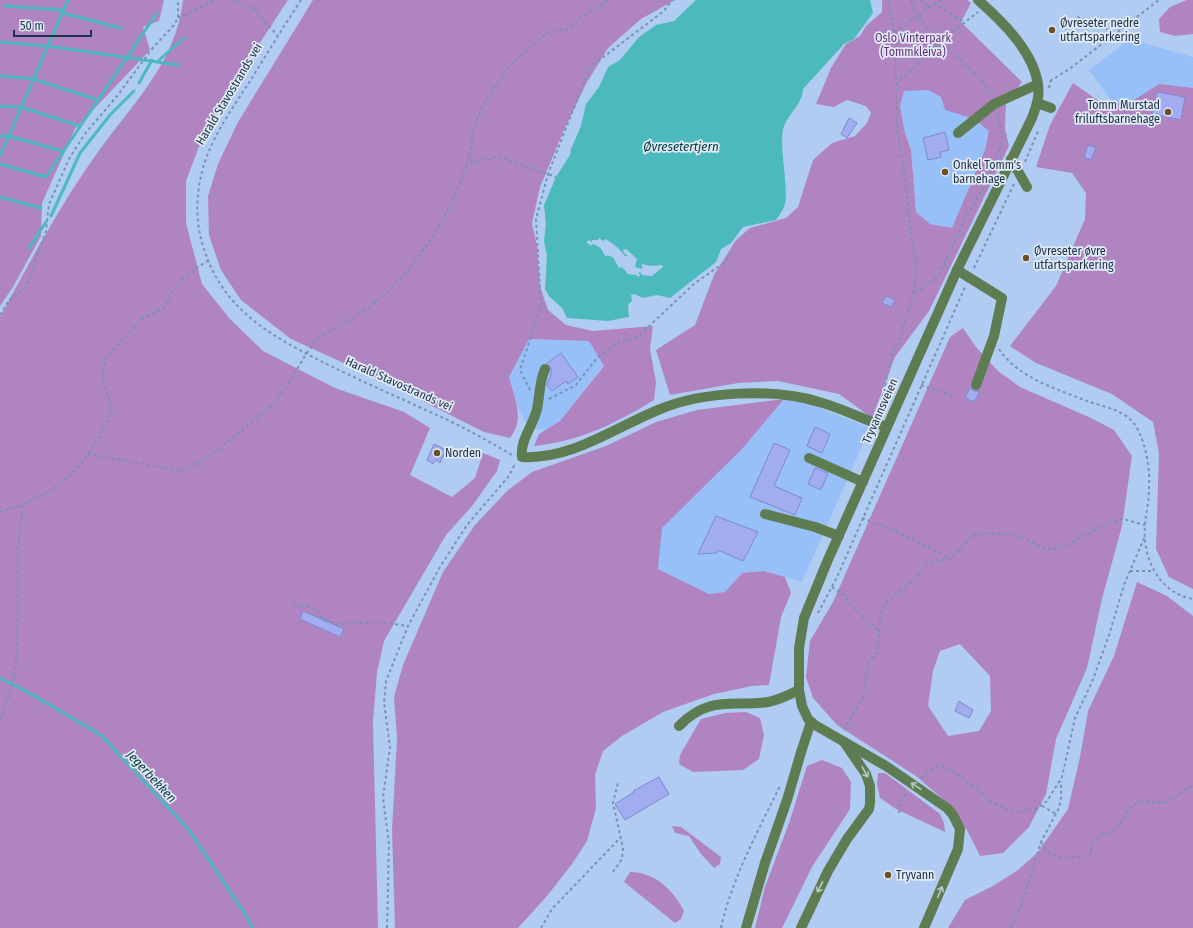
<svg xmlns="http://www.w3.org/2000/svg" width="1193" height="928" font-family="'Fira Sans Condensed',sans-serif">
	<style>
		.built { fill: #98c0f8 }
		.green { fill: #b084c0; fill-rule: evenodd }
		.water { fill: #4cbabc; fill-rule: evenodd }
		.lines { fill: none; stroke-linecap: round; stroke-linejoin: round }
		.stream { stroke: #4cbabc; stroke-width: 3 }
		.building { fill: #a1acf1; stroke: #7f89ce }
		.path { stroke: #7992b4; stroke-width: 2; stroke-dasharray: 3 3; stroke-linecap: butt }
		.minor { stroke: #5e7c52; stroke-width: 10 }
		.oneway { stroke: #bacac6 }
		.poi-dot { fill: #6c5023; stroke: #e1ebf8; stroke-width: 1.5 }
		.labels { text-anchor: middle; stroke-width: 3.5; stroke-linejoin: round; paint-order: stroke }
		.poi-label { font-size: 12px; fill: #20334c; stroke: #e1ebf8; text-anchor: start }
		.park-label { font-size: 12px; fill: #68317a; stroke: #e1ebf8 }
		.street-label { font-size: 12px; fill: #20334c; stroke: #e1ebf8 }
		.water-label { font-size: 13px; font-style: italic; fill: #023839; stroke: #e1ebf8 }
	</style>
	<rect width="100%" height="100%" fill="#b0ccf3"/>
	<g class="built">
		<polygon points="1130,39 1193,57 1193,123 1140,140 1089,70"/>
		<polygon points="928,89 974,119 989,131 985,150 952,228 930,224 916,212 911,150 905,133 900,106 904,91"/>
		<polygon points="529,339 589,341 604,365 560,421 548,430 530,429 519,411 509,377"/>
		<polygon points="784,399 813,405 870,428 802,582 765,571 742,573 725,592 709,594 658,569 661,528 742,449"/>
	</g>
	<g class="green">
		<polygon points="0,0 164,0 159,21 143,27 150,50 75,129 42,203 41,236 13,287 0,306"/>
		<path d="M183,0H288L225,96L200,144L186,181V223L202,284L230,319L263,351L335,388L404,412L430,428L410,475L452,497L475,478L483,453L500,460L497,471L472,506L446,535L384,641L377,672L373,722L378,928H0V317C29,263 58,209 93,159C128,108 176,65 183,0Z"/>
		<path d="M313,0H675L641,19L608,48L586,84L564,130L540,187L532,223L537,246L540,286L548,310L566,325L593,331L653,326L650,349L656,382L654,400C617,423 578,442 534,446L539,434L560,421L604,366L589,341L529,339L509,377C515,399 525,419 510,438L484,432L383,381L291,339L241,300L221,270L209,235L208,196L218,164L238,122Z"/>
		<path d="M882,0H967L971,3L961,22L1022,82L1006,102L1005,128L1009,146L929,311L895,357L872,418L839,394L778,381L738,383L670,395L656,350L695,325L714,275L736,240L750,228L786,218L798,207L813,160L832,143L855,136L867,123L871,113L866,106L847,100L834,107L816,104L831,68L846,44L860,36L866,26L882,12ZM928,90L941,97L945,110L974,119L989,131L985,150L952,228L930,224L916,212L911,150L905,133L900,106L904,91Z"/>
		<polygon points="1187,0 1193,0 1193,34 1175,36 1160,32 1159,19 1170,7"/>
		<polygon points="1073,83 1103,104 1131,102 1159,84 1193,88 1193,589 1169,577 1156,549 1159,453 1153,422 1112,394 1036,363 1010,346 1056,286 1085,219 1086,193 1072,173 1036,167 1050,125"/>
		<path d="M963,328L976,347L998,371L1020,387L1091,418L1114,430L1132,456L1122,526L1102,599L1087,668L1056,739L1046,794L1029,827L1003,853L980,856L968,832L951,806L916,776L837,725L813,698L806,677L810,641L833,602L950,337ZM960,644L990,676L991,711L979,731L948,736L928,706L933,671L940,651Z"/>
		<polygon points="784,399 742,449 662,528 658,569 709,594 725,592 742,573 764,571 785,577 791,593 781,617 769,685 752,686 714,694 663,712 622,736 603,751 595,775 596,808 587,841 572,864 547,896 518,928 395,928 392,830 397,739 394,697 403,665 443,572 475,525 507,491 532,472 606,446 656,422 697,410"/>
		<polygon points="1137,582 1167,596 1193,616 1193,928 948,928 965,900 993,886 1018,870 1038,852 1068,809 1080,757 1088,711 1114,656"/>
		<polygon points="746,712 760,718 764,735 759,759 743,770 693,772 679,764 680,755 701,719 725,713"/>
		<polygon points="822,760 842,768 851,782 850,809 812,867 782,928 755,928 765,887 789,823 807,766"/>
		<polygon points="878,773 885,773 940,814 944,823 945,832 896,809 880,798 877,784"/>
		<polygon points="672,826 681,827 721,857 720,864 714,868 701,854 689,836 675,833"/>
		<path d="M630,872C655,872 673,890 684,911L681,919L675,923L624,882Z"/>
	</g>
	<path class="water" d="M696,0H870L873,13L854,39L844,44L803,89C802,106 786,115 783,130C779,150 790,192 784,207C782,211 779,216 776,220L743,227L731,243L721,249L716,262L670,298L657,295L643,298L634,294L631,295L632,301L628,305L629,317L608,321L567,318L562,308L549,296L545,289L547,256L544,241L546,224L544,205L556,177L570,155L571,149L581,126L586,104L599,87L608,67L620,60L639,37L656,25L674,21ZM599,238L603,241L606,239L618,248L625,256H628L624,253L623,250L626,249L637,259L635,267L642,269V264L650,266L662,265L663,267L652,276L642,275L640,272L638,273L640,275L639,277L636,275L628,274L622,267L619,268C614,260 615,255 605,256C602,249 600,246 592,244L591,246L586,242L590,240L592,243V240H598Z"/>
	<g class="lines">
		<g class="stream">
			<polyline points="5,6 63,10"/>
			<polyline points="62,13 121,28"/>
			<polyline points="0,42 48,46 178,65"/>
			<polyline points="158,61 184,38"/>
			<polyline points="0,76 34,79 98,100"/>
			<polyline points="139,83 152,60"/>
			<polyline points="0,106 21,107 80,126"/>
			<polyline points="0,136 9,136 62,151"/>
			<polyline points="0,156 68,0"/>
			<polyline points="0,164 46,177 157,13"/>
			<polyline points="0,197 41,208"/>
			<polyline points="51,216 80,153 110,115 134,91"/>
			<polyline points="29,248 46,222"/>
			<polyline points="0,678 26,691 101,735 189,830 247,917 252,928"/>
		</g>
	</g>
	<g class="building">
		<polygon points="1157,92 1185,97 1181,120 1152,114"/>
		<polygon points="849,118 857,123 847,138 841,134"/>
		<polygon points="945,132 949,150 940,152 941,157 928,160 923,138"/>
		<polygon points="1088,145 1096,148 1091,160 1084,157"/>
		<polygon points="886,296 895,300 891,307 882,303"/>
		<polygon points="561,353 578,377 568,384 566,381 552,391 547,385 551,375 551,368 547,363"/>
		<polygon points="970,388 974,391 980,391 974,402 965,398"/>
		<polygon points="815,427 830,434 822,453 807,446"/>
		<polygon points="774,443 790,450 774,486 802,498 795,515 750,497"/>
		<polygon points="434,444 446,450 440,463 436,460 433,464 427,460"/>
		<polygon points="815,468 828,473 821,490 808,484"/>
		<polygon points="716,516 758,532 743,561 718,550 717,553 698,554"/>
		<polygon points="303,611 344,629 340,637 300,619"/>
		<polygon points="959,701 973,710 969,718 955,711"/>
		<polygon points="659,777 669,794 625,820 615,804 634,792 633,791"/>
	</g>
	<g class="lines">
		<g class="path">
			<polyline points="230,0 253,8 278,36"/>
			<path d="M301,0C284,26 268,52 252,78C234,106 212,136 203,168C196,193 195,221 203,246C220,302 258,328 307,354C347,375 389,393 430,412C458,424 485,439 512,455"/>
			<path d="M911,0C922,30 946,46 968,67C977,75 987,84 991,96"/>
			<polyline points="920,0 929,7"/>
			<polyline points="934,4 964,22"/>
			<polyline points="1077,17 1098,24 1114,33"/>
			<polyline points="178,18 215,0"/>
			<polyline points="895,33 929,7 941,0"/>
			<polyline points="1050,81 1068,70 1159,0"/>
			<polyline points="896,85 940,42 978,12"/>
			<polyline points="1049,88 1051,80"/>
			<polyline points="1025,162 1039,129"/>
			<polyline points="465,167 481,159 488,160 497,156 556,177"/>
			<polyline points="974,268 1014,184"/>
			<polyline points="914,292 921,289 938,276 966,218 988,180 1002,143 1003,136 997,113"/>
			<polyline points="0,315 9,300 25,288 28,282 46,231 49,204 69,159 84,135 118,95 151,50 174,25 178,18 178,0"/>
			<path d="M999,349C1018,378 1057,389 1087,401C1107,408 1128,410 1138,430C1147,448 1150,470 1149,489C1149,501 1146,513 1145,525C1142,558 1159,593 1193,599"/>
			<polyline points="921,385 955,397"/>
			<polyline points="530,390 520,370 541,306 536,219 548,174 590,67 664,11 672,0"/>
			<polyline points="549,399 576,385 597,358 620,341 633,339 644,331 695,283 724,263 732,253"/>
			<polyline points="879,415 891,357 899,341 914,292 916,264 911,235 905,178 897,127 895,34 888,0"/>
			<polyline points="88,454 182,471 210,456 272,406 288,385 306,354 319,337 362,313 384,295 405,274 425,248 443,220 459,186 471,151 473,131 483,105 508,67 547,33 567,29 587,13 609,0"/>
			<path d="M0,512C34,503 68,484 88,454C98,441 104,425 112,411L102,375L106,357L143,318L165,308C177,281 183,276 208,261"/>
			<polyline points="862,518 900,533 950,558"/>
			<polyline points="1130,571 1154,571"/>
			<polyline points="832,587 843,594 849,603 880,633"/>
			<polyline points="294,606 307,606 315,609 322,619 337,624 380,622 408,626"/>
			<polyline points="818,613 838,575 965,287"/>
			<polyline points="0,721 11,690 16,666 18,607 18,545 23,506"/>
			<polyline points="844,730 863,697 868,663 878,652 880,617 885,603 916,578 929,563 951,558 973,535 992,533 1019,536 1047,550 1064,546 1108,523 1123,519 1145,525"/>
			<polyline points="921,778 935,767 944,766 966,780 992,802 1014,812 1036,809 1047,801 1062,777 1075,718 1092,682 1109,635 1124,585 1145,536"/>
			<polyline points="1042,806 1056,814"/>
			<polyline points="899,813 902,800 908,792"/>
			<path d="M1041,842C1050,861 1068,858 1086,856L1090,855C1091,850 1092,844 1095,840C1100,833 1110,834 1116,828C1124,820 1127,805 1141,802C1150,799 1158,805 1167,802C1177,798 1183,789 1193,786"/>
			<polyline points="613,872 622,859 623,848 613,803 618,783"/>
			<polyline points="387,928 389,844 383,798 390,747 384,703 386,681 408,626 440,567 467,525 509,476 515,464"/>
			<polyline points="541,928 552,909 621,837"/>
			<path d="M721,928C732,878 758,831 780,786"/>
			<polyline points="1011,928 1024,897 1041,842 1059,808 1061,798 1061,781"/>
		</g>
		<g class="minor">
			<polyline points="1037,103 1051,108"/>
			<polyline points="958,133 994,104 1038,84"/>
			<polyline points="1011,159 1027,187"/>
			<polyline points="957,270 1002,298 994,336 976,385"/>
			<path d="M545,369C539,383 540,395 537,409C533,426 520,440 522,457C571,460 614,428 658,410C702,391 773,388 819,402C842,408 864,420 887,427"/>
			<polyline points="809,458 863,482"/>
			<polyline points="765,514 815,527 839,536"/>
			<path d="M679,726C709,695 732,707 768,702C779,700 789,695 799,690"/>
			<polyline points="746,928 765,863 787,800 802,749 811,722"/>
			<polyline points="801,928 828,871 847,839 869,809 870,803 870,786 866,774 844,742"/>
			<path d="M924,928L958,849L960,829L953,815L947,808L886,766L815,725L808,719L802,706L799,690V648L804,618L827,562L957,270L1032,118C1036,107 1040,96 1038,85C1034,52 1002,21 978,0"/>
		</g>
	</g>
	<defs><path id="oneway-shaft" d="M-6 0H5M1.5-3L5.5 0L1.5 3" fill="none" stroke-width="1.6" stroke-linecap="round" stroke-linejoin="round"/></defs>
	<g class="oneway">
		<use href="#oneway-shaft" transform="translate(865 772) rotate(62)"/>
		<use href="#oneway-shaft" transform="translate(916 786) rotate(-146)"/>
		<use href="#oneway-shaft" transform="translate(820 887) rotate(117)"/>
		<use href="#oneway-shaft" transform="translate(940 892) rotate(-67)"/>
	</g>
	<g class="poi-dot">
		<circle cx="1052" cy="30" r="4"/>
		<circle cx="1168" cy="112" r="4"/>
		<circle cx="945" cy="172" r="4"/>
		<circle cx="1026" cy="258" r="4"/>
		<circle cx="437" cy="453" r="4"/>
		<circle cx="888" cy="875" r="4"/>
	</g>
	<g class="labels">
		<g class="poi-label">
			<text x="1060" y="27">Øvreseter nedre<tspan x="1060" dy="14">utfartsparkering</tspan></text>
			<text x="1160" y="109" text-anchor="end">Tomm Murstad<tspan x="1160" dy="14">friluftsbarnehage</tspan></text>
			<text x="953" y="169">Onkel Tomm's<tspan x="953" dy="14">barnehage</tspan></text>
			<text x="1034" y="255">Øvreseter øvre<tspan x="1034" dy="14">utfartsparkering</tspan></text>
			<text x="445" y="457">Norden</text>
			<text x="896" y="879">Tryvann</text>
		</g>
		<g class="park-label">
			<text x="913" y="42">Oslo Vinterpark<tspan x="913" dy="14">(Tommkleiva)</tspan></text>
		</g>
		<g class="street-label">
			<text transform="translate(229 94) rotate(-59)" y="4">Harald Stavostrands vei</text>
			<text transform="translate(399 384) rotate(24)" y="4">Harald Stavostrands vei</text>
			<text transform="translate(880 411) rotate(-66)" y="4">Tryvannsveien</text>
		</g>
		<g class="water-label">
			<text x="681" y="151">Øvresetertjern</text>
			<text transform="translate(152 776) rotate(47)" y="5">Jegerbekken</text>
		</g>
	</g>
	<path d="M14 30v6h77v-6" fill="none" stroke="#20334c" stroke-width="2"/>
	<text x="20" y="30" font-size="12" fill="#20334c" stroke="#e1ebf8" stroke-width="3" paint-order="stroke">50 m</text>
</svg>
